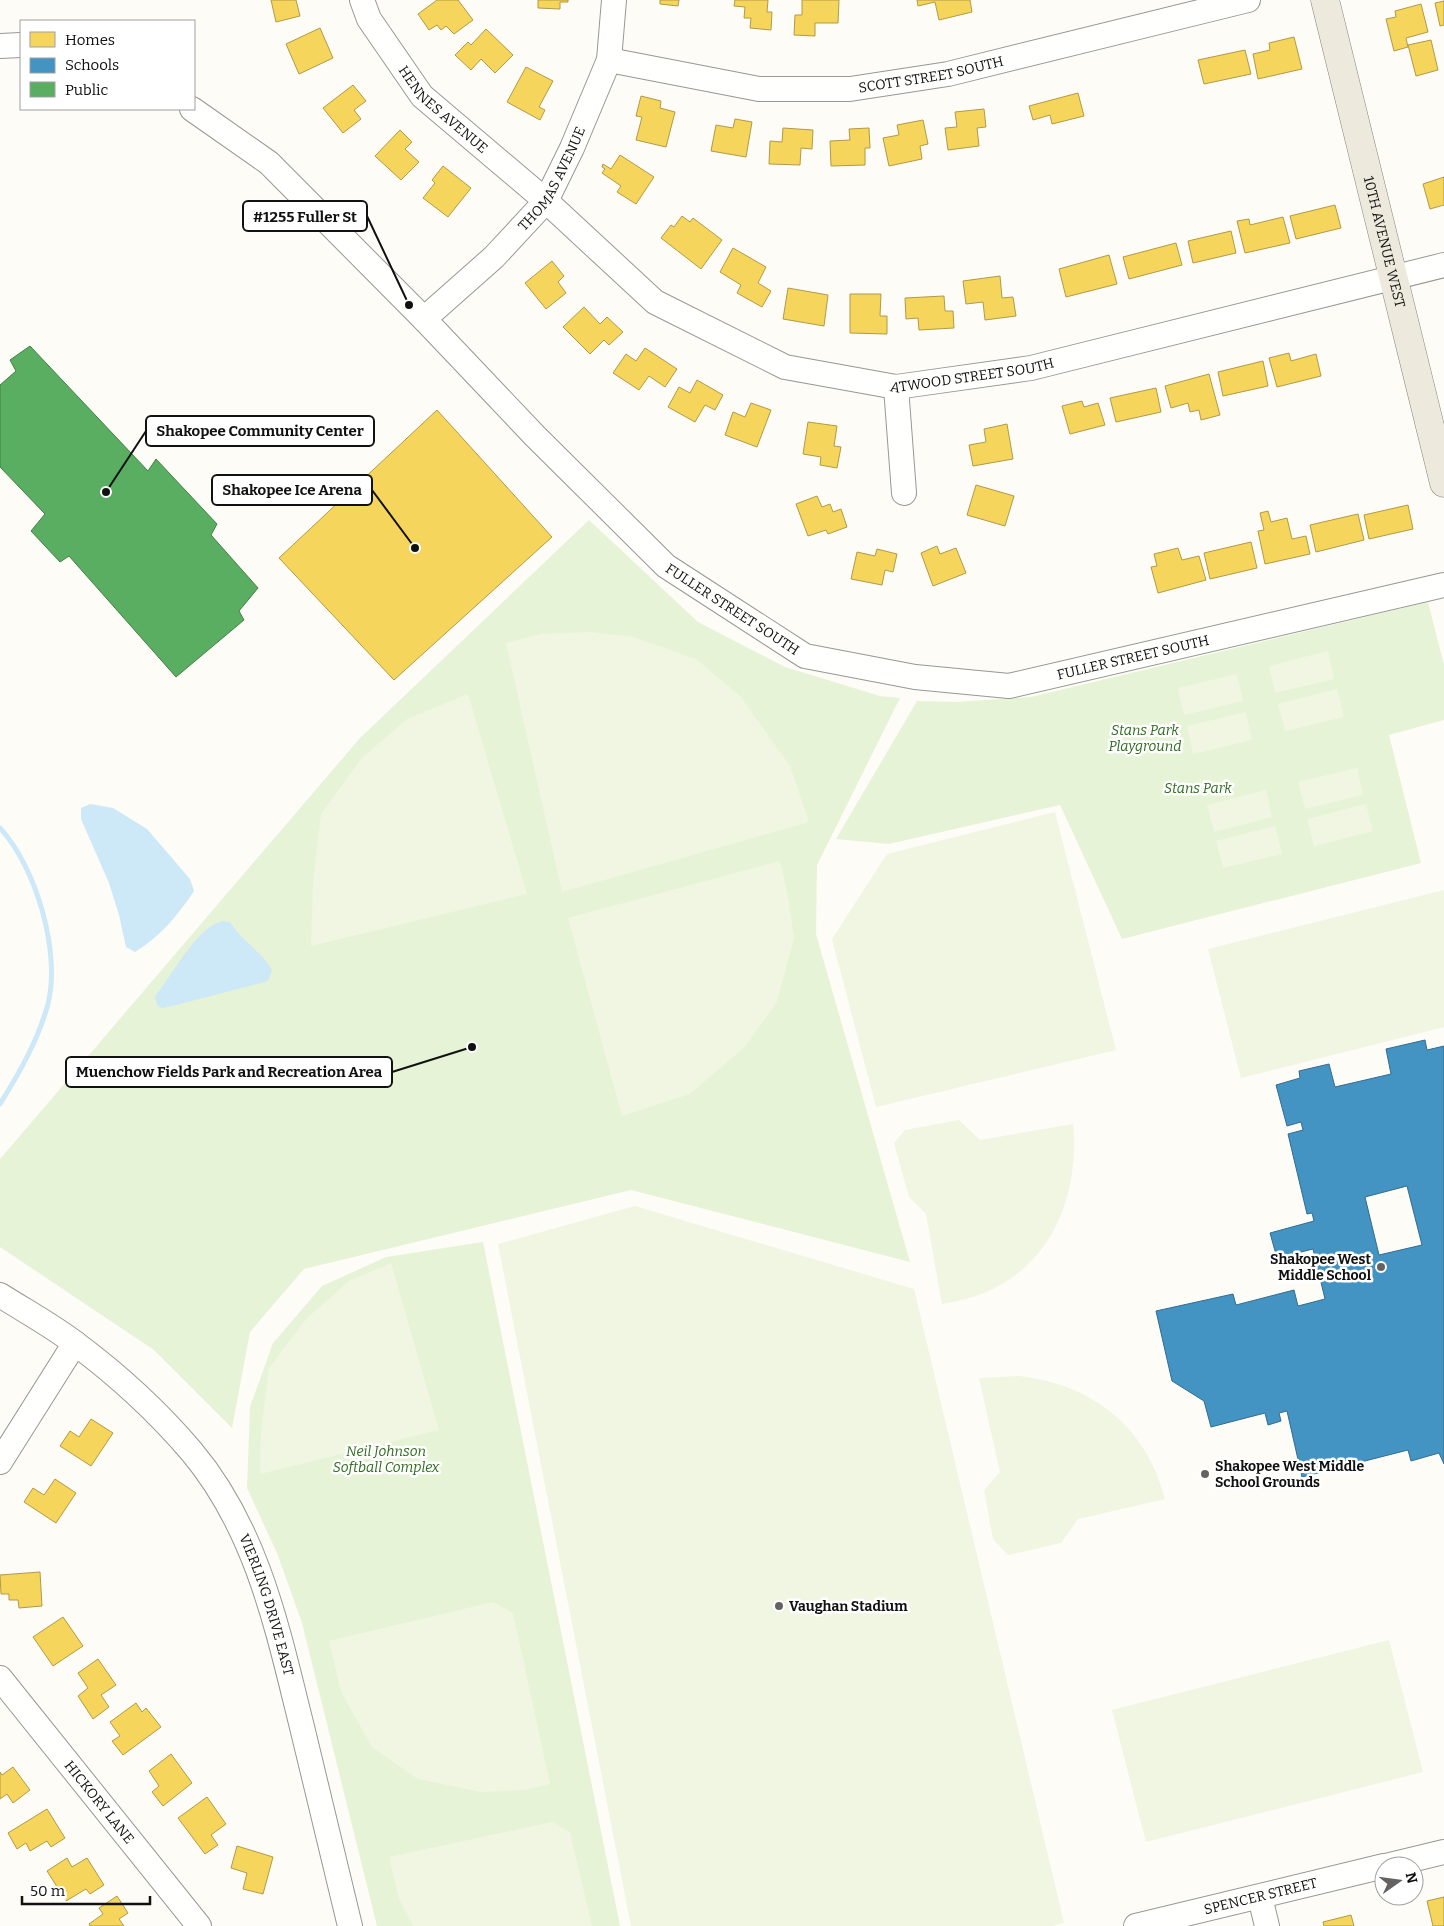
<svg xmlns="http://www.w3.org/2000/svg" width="1444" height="1926" font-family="Bitter,serif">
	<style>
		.green { fill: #e7f3d7 }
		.pitch { fill: #f0f6e1 }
		.water { fill: #cde8f7 }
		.homes { fill: #f6d55c; stroke: #b19a46 }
		.schools { fill: #4393c3; stroke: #346c8e; fill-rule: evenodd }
		.public { fill: #5aae61; stroke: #447f49 }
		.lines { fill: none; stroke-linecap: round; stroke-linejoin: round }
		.stream { stroke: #cde8f7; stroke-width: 5 }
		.minor-casing { stroke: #979795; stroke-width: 26 }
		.major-casing { stroke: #858482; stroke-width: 29 }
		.minor { stroke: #fffffe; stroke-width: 24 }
		.major { stroke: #ede9dc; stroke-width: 28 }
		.poi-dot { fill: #646362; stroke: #fff; stroke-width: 2 }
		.labels { text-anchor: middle; stroke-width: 5; stroke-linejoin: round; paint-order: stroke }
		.street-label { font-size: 14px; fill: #111; stroke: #fff }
		.park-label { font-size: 14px; font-style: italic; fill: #2f6b1f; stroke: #fff }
		.poi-label { font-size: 14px; font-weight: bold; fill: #111; stroke: #fff; text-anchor: start }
		.leader { fill: none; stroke: #111; stroke-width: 2 }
		.callout-dot { fill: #111; stroke: #fff; stroke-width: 2 }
		.callout { fill: #fff; stroke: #111; stroke-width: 2 }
		.callout-label { font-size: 15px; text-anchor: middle; font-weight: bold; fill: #111 }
	</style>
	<rect width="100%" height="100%" fill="#fdfcf7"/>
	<g class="green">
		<polygon points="589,520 698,622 785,667 880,696 900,698 817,865 816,934 910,1262 631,1190 304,1269 250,1332 232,1428 154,1350 0,1247 0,1159 360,738"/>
		<polygon points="1428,602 1444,665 1444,720 1389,735 1421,863 1122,939 1060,805 889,844 836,839 917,701 956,702 1031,697"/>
		<polygon points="483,1242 620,1926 377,1926 302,1623 277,1553 247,1488 250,1407 273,1343 322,1286 386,1257"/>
	</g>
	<g class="pitch">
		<polygon points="590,632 633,637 696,659 740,696 790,766 809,822 562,892 506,643 541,634"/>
		<polygon points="1328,651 1334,679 1275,693 1269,666"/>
		<polygon points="1237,674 1243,701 1184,715 1178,688"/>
		<polygon points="1337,689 1344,717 1285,731 1278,704"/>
		<polygon points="468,694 527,894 311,946 313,883 321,814 362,758 407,719"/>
		<polygon points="1246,712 1252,740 1193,754 1187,726"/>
		<polygon points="1357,768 1363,795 1305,809 1298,782"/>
		<polygon points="1266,790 1272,817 1214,832 1207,805"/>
		<polygon points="1366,804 1373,831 1314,846 1307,819"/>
		<polygon points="1055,812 1116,1050 876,1107 832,939 887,854"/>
		<polygon points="1275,826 1282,854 1223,868 1216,841"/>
		<polygon points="780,861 788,896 794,938 777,1002 745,1047 690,1094 622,1116 568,918"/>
		<polygon points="1444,890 1444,1027 1241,1078 1208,949"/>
		<path d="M959,1120L980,1140L1073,1124C1081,1215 1036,1291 942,1304L926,1214L909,1197L894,1143L905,1130Z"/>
		<polygon points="635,1206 914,1289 1064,1923 1052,1926 631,1926 498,1244"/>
		<polygon points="391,1263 439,1430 260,1474 261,1432 269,1368 307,1318 349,1281"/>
		<path d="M1018,1376C1092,1384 1146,1426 1165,1499L1078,1519L1061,1543L1008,1555L993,1539L984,1490L1000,1472L979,1378Z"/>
		<polygon points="493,1602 513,1613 550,1784 525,1790 481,1792 418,1779 372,1747 341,1692 329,1641"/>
		<polygon points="1389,1640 1423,1772 1146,1842 1112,1710"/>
		<polygon points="552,1822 570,1832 592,1926 413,1926 399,1899 389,1857"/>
	</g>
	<g class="water">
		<path d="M90,804L113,808L147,829L190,879L194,891C178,915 160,937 135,952L126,947L119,915L109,883L81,819V808Z"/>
		<path d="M223,921L230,922C241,940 261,951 272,970L268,981L172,1006L162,1008L157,1005L155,996C172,976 197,926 223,921Z"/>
	</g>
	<g class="homes">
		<polygon points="271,0 296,0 300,16 276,22"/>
		<polygon points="437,0 458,0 473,20 454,34 446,26 441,30 437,25 429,30 418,14"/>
		<polygon points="538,0 568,0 568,2 560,2 560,9 538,8"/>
		<polygon points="660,0 679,0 678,6 660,4"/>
		<polygon points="735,0 768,0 767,12 772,12 771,30 750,28 751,18 744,18 745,7 734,6"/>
		<polygon points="802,0 839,0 838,23 815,23 815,36 794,35 795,15 802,15"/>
		<polygon points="917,0 970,0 972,12 939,20 935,2 918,6"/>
		<polygon points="1444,1 1444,25 1440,26 1435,3"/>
		<polygon points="1421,4 1428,32 1406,38 1408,47 1394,51 1386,19 1396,17 1395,11"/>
		<polygon points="320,28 333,58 299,74 286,44"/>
		<polygon points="486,29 513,55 495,73 481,59 471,70 455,55 468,42 471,45"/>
		<polygon points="1294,37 1302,69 1258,79 1253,54 1270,50 1269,43"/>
		<polygon points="1431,40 1438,70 1416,76 1408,45"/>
		<polygon points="1245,50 1251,74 1204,84 1198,60"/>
		<polygon points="526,67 553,81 539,107 545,110 540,120 507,102"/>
		<polygon points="353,85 366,101 354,110 361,119 343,133 323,108"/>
		<polygon points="1078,93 1084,116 1052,124 1050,115 1033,120 1029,106"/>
		<polygon points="641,96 661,101 660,108 675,112 666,147 636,140 642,117 636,116"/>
		<polygon points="984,109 986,127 977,128 979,146 948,150 945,128 957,127 955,112"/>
		<polygon points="735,119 752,122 746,157 711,151 716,125 733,128"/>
		<polygon points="923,120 928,144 920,146 922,159 889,166 883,138 899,135 897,125"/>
		<polygon points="783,128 813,130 812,149 801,148 800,165 769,164 770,141 782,142"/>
		<polygon points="869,128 870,148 865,148 865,165 831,166 830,141 850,140 849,129"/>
		<polygon points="400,130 412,142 405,149 419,162 401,180 375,156"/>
		<polygon points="620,155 654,177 636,204 617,192 621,186 602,173 605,169 602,167 603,164 611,169"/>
		<polygon points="443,166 471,188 448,217 423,198 435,183 432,180"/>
		<polygon points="1444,177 1444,205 1430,209 1423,184"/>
		<polygon points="1335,205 1341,228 1296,239 1290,216"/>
		<polygon points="682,216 690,222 693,218 722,240 701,269 661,238 671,225 674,227"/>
		<polygon points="1283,217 1290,243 1245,253 1237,221 1249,219 1250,225"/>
		<polygon points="1231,231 1236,253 1193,263 1188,241"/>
		<polygon points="1176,243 1182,265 1129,279 1123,257"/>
		<polygon points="733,248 766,267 758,283 771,291 762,307 737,293 741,285 720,272"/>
		<polygon points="1109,255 1117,284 1066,297 1059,269"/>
		<polygon points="552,261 564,276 558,282 566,293 546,309 525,283"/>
		<polygon points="1000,276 1002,298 1013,297 1016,316 985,320 983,302 966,304 963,281"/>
		<polygon points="788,288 828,295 824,326 783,319"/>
		<polygon points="850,294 881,294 880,316 887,316 887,334 850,333"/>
		<polygon points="944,296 945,311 953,311 954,328 919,330 918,318 906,319 905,298"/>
		<polygon points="584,307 600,324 607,317 623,332 609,345 604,340 590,354 563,327"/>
		<polygon points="645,348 677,369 665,387 649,376 639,390 613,373 626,354 636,361"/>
		<polygon points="1289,353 1291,361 1316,354 1321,376 1277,387 1269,358"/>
		<polygon points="1263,361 1268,386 1223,396 1218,372"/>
		<polygon points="1209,374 1220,415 1201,420 1199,410 1190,412 1188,403 1171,408 1165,386"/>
		<polygon points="697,380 723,395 715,410 705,405 695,422 668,407 679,387 690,393"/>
		<polygon points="1156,388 1161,412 1116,422 1110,398"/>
		<polygon points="1082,401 1084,407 1098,403 1105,425 1070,434 1062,406"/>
		<polygon points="751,403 771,410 757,447 725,435 733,412 745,417"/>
		<polygon points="437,410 552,537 394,680 279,558"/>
		<polygon points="808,422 837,426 834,446 841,447 837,468 820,465 821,457 803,454"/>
		<polygon points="1007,424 1013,459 973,466 969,445 986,442 984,429"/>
		<polygon points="976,485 1014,496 1005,526 967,515"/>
		<polygon points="817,496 822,507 830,504 833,512 841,509 847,527 828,534 826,530 808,536 796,504"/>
		<polygon points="1408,505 1413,529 1369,539 1364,515"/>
		<polygon points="1268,511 1271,522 1287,518 1292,539 1306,536 1310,554 1265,564 1258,531 1264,530 1260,513"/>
		<polygon points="1358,514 1364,540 1316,552 1310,525"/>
		<polygon points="1251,542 1257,568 1210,579 1204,553"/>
		<polygon points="937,546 940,554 956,548 966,573 933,586 921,553"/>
		<polygon points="1178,548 1182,560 1199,556 1206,580 1158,593 1151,567 1157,566 1154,554"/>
		<polygon points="877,549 897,554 893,572 885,570 882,585 851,579 857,552 875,556"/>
		<polygon points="91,1419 113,1433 91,1466 60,1446 70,1431 79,1437"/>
		<polygon points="55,1479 76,1493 56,1523 24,1502 33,1488 44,1495"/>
		<polygon points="40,1572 42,1606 19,1608 18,1600 9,1600 9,1594 1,1594 0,1575"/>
		<polygon points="63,1617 83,1646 53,1666 33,1637"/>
		<polygon points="98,1659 116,1685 101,1695 109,1707 93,1719 78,1696 88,1688 78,1673"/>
		<polygon points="136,1703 142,1712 146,1708 161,1727 123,1755 112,1741 120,1736 110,1722"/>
		<polygon points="171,1754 192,1783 163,1806 152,1792 159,1786 149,1771"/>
		<polygon points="13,1767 30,1790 13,1803 7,1794 0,1799 0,1772 2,1775"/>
		<polygon points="207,1797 226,1824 211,1835 218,1845 205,1854 178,1818"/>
		<polygon points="47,1809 65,1838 51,1847 47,1841 30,1851 26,1843 17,1849 8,1833"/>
		<polygon points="237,1846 273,1857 263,1894 243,1889 247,1873 231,1868"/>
		<polygon points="67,1858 72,1867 87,1858 104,1885 90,1894 86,1889 66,1901 47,1871"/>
		<polygon points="117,1896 128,1913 119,1919 124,1926 90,1926 89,1924 103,1914 99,1908"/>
		<polygon points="1444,1897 1444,1926 1433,1926 1427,1901"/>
		<polygon points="1351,1915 1354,1926 1324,1926 1323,1922"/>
	</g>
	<path class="schools" d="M1425,1040L1427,1050L1444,1046V1464L1439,1453L1411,1461L1408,1450L1302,1477L1287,1411L1279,1413L1281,1421L1268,1425L1265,1413L1211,1427L1204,1401L1172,1381L1156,1311L1233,1294L1236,1305L1294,1290L1298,1306L1325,1299L1313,1249L1277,1258L1270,1233L1314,1221L1312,1213L1307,1214L1288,1134L1303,1130L1301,1122L1287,1126L1276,1085L1300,1078L1299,1071L1329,1064L1335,1087L1391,1074L1386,1049ZM1407,1186L1422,1245L1379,1255L1365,1197Z"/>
	<polygon class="public" points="30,346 148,471 156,459 217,524 211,535 258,588 239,611 244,620 176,677 69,556 60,562 31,531 45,514 0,467 0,385 16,371 10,360"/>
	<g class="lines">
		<path class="stream" d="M0,828C36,867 61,952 48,1004C38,1040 20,1072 0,1104"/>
		<defs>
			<g id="minor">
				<path id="s1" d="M362,0L369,19L422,96L546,201L655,302L785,367L896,387L1031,368L1444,265"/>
				<polyline points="0,46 21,45"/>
				<path id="s2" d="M609,60L759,89H850L948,74L1248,0"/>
				<path id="s3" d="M192,109L269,163L424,319L535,436L666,566L805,656L915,677L1009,686L1444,585"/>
				<path id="s4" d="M424,319L494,257L546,201L572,148L609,60L614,0"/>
				<polyline points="896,387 904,493"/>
				<path id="s5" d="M0,1295C25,1311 53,1326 76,1344C119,1376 158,1412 192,1452C258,1531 278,1631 302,1727C318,1794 334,1860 350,1926"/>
				<polyline points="0,1462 75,1343"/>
				<path id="s6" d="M0,1678L199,1926"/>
				<polyline points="1386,1866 1444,1852"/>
				<polyline points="1260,1897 1267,1926"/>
				<path id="s7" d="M1136,1926L1384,1866"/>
			</g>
			<g id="major">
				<path id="s8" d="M1325,0L1444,483"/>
			</g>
		</defs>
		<use href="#minor" class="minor-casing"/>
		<use href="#major" class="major-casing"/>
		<use href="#minor" class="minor"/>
		<use href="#major" class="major"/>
	</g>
	<g class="poi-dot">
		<circle cx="1381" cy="1267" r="5"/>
		<circle cx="1205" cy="1474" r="5"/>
		<circle cx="779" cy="1606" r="5"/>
	</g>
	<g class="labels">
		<g class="street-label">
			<text dy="5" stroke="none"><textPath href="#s2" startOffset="326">SCOTT STREET SOUTH</textPath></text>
			<text dy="5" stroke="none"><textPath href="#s1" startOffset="138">HENNES AVENUE</textPath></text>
			<text dy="5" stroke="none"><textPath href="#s4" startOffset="192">THOMAS AVENUE</textPath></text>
			<text dy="5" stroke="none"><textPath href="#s8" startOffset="249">10TH AVENUE WEST</textPath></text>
			<text dy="5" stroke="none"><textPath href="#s1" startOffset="760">ATWOOD STREET SOUTH</textPath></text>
			<text dy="5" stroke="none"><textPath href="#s3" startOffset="739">FULLER STREET SOUTH</textPath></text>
			<text dy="5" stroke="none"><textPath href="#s3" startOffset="1159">FULLER STREET SOUTH</textPath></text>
			<text dy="5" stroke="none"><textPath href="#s5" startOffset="421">VIERLING DRIVE EAST</textPath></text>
			<text dy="5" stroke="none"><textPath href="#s6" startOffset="159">HICKORY LANE</textPath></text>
			<text dy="5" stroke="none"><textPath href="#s7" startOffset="128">SPENCER STREET</textPath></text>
		</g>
		<g class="park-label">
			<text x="1145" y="735">Stans Park<tspan x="1145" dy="16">Playground</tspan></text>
			<text x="1198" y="793">Stans Park</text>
			<text x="386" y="1456">Neil Johnson<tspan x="386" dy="16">Softball Complex</tspan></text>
		</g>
		<g class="poi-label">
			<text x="1371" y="1264" text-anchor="end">Shakopee West<tspan x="1371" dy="16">Middle School</tspan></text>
			<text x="1215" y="1471">Shakopee West Middle<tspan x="1215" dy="16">School Grounds</tspan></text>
			<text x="789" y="1611">Vaughan Stadium</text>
		</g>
	</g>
	<path class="leader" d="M409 305L367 216M106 492L146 431M415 548L372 490M472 1047L392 1072"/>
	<g class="callout-dot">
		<circle cx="409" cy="305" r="5"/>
		<circle cx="106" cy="492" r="5"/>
		<circle cx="415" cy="548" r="5"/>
		<circle cx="472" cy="1047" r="5"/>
	</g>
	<g class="callout">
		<rect x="243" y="201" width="124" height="30" rx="5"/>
		<rect x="146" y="416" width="228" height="30" rx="5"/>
		<rect x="212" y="475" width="160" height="30" rx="5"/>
		<rect x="66" y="1057" width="326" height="30" rx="5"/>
	</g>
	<g class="callout-label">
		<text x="305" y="222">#1255 Fuller St</text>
		<text x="260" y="436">Shakopee Community Center</text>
		<text x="292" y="495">Shakopee Ice Arena</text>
		<text x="229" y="1077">Muenchow Fields Park and Recreation Area</text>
	</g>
	<rect x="20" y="20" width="175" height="90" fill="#ffffff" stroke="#a0a0a0"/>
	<rect x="30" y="32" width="25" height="15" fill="#f6d55c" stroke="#a0a0a0"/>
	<text x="65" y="45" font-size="15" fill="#111111">Homes</text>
	<rect x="30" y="58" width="25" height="15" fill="#4393c3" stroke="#a0a0a0"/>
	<text x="65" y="70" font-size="15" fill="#111111">Schools</text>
	<rect x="30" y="82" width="25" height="15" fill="#5aae61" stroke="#a0a0a0"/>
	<text x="65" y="95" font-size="15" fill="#111111">Public</text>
	<g transform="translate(1399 1881) rotate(76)"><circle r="24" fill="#ffffff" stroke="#a0a0a0"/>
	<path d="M0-4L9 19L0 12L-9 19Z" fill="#646362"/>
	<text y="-8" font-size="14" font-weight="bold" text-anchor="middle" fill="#111111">N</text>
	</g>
	<path d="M22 1896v8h128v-8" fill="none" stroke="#111111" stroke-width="2.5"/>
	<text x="30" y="1896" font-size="15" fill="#111111" stroke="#ffffff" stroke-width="4" paint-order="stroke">50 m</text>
</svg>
